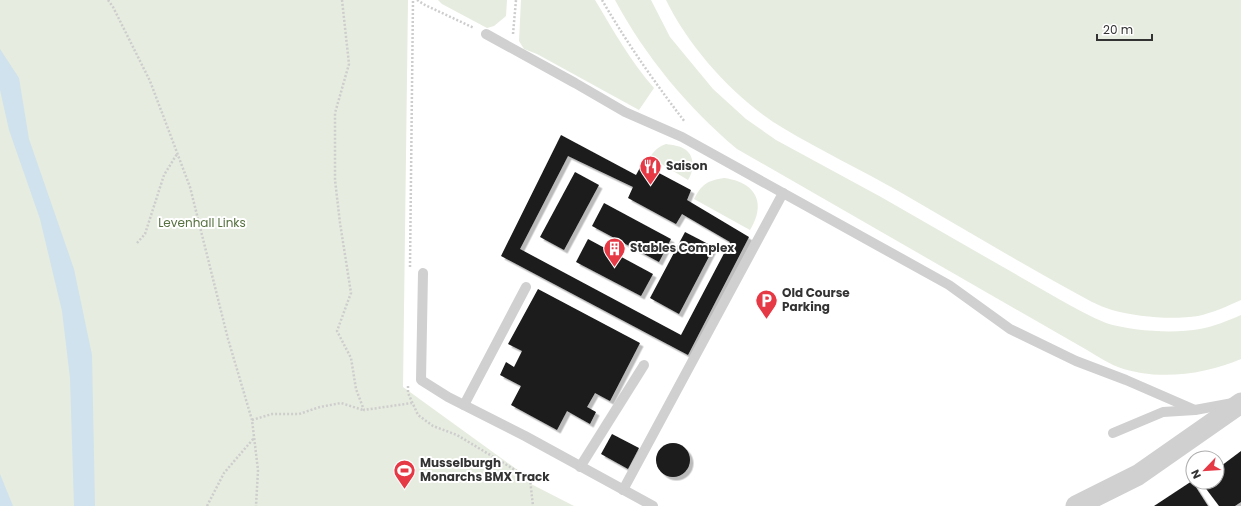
<svg xmlns="http://www.w3.org/2000/svg" width="1241" height="506" font-family="Poppins,sans-serif">
	<style>
		.green { fill: #e6ecdf }
		.water { fill: #cfe2ee }
		.building { fill: #1a1a1a; fill-rule: evenodd; filter: url(#shadow) }
		.lines { fill: none; stroke-linecap: round; stroke-linejoin: round }
		.path { stroke: #cdcdcd; stroke-width: 2.5; stroke-dasharray: 2 2; stroke-linecap: butt }
		.lane { stroke: #d0d0d0; stroke-width: 10 }
		.street { stroke: #d0d0d0; stroke-width: 21 }
		.labels { text-anchor: middle; stroke-width: 4; stroke-linejoin: round; paint-order: stroke }
		.poi-label { font-size: 12px; font-weight: bold; fill: #333; stroke: #fff; text-anchor: start }
		.park-label { font-size: 12px; fill: #56703f; stroke: #fff }
	</style>
	<defs>
		<filter id="shadow"><feDropShadow dx="3.5" dy="3.5" stdDeviation="0" flood-color="#0004"/></filter>
	</defs>
	<rect width="100%" height="100%" fill="#fff"/>
	<g class="green">
		<polygon points="0,0 408,0 403,387 530,479 531,484 574,506 0,506"/>
		<polygon points="438,0 507,0 506,16 494,26 487,28 442,4"/>
		<path d="M521,0H595C613,30 631,62 654,88L639,110L537,54L524,49L519,41Z"/>
		<path d="M615,0H651L670,37L713,89L746,119L776,140L881,197L1057,298C1073,307 1089,316 1106,323C1131,331 1174,334 1200,329C1212,327 1230,320 1241,315V359C1204,375 1156,381 1118,367C1105,362 1093,353 1080,346L737,149C688,108 645,56 615,0Z"/>
		<path d="M666,0H1241V300C1228,306 1212,313 1198,316C1172,320 1137,317 1112,310C1105,308 1099,305 1092,302C1027,267 964,229 900,192C862,170 821,151 783,128C736,100 690,49 666,0Z"/>
		<path d="M666,144C673,145 681,146 686,150C695,157 694,171 688,180L650,157C654,151 659,146 666,144Z"/>
		<path d="M724,178C755,182 767,202 750,230L694,199C701,185 708,180 724,178Z"/>
	</g>
	<g class="water">
		<polygon points="0,49 19,78 29,139 74,269 92,355 95,506 74,506 70,378 62,311 40,219 9,130 0,90"/>
		<polygon points="0,474 13,506 0,506"/>
	</g>
	<g class="building">
		<path d="M561,135L636,175L642,164L691,190L687,200L749,237L688,355L501,256ZM568,156L633,187L628,198L676,224L682,214L730,242L681,335L520,249Z"/>
		<polygon points="575,172 599,185 564,250 540,237"/>
		<polygon points="604,203 671,239 659,262 592,226"/>
		<polygon points="685,232 714,247 679,314 650,298"/>
		<polygon points="588,239 653,274 641,296 576,262"/>
		<polygon points="538,289 640,343 610,401 595,393 587,407 596,412 590,424 567,411 557,430 511,405 521,386 500,375 506,362 514,367 522,351 508,344"/>
		<polygon points="612,434 639,448 628,469 601,454"/>
		<circle cx="673" cy="460" r="17"/>
		<polygon points="1241,451 1241,502 1235,506 1219,506 1201,482 1217,482 1217,469"/>
		<polygon points="1192,481 1208,506 1154,506"/>
	</g>
	<g class="lines">
		<g class="path">
			<polyline points="108,0 113,7 150,81 190,187 228,339 252,420 258,470 256,506"/>
			<polyline points="342,0 349,64 335,113 335,180 340,223 351,293 337,331 351,358 356,389 364,410 412,403"/>
			<polyline points="417,0 425,5 474,28"/>
			<path d="M602,0C627,43 655,83 685,122"/>
			<polyline points="513,34 516,0"/>
			<polyline points="137,243 145,234 164,175 177,154"/>
			<polyline points="410,267 413,0"/>
			<polyline points="408,386 408,393 418,415 433,426 457,435 530,479 533,506"/>
			<polyline points="252,420 272,414 299,414 320,407 341,403 363,410"/>
			<polyline points="207,506 224,473 254,438"/>
		</g>
		<g class="lane">
			<polyline points="486,34 575,83 625,112 682,137 949,285 1010,329 1076,361 1126,380 1195,410"/>
			<polyline points="423,273 421,380 448,397 525,436 653,506"/>
			<polyline points="464,405 526,287"/>
			<polyline points="1113,433 1163,412 1195,410 1233,403"/>
			<polyline points="580,467 644,365"/>
			<polyline points="623,490 783,193"/>
		</g>
		<polyline class="street" points="1076,506 1138,475 1241,403"/>
	</g>
	<defs>
		<symbol id="restaurant-pin" viewBox="-11 -11 22 30"><path d="M0 17L-7.5 6A9.5 9.5 0 1 1 7.5 6Z" fill="#e63946" stroke="#fff"/><path d="M-5-6h1v4h1v-4h1v4h1v-4h1v5L-1.5 .5V6h-2V.5L-5-1ZM5-6V6H3V1.5H1.5Q1.5-4 5-6Z" fill="#fff"/></symbol>
		<symbol id="building-pin" viewBox="-11 -11 22 30"><path d="M0 17L-7.5 6A9.5 9.5 0 1 1 7.5 6Z" fill="#e63946" stroke="#fff"/><path d="M-4-6H4V6H1V3H-1V6H-4ZM-2.5-4.3h1.7v1.8h-1.7ZM.8-4.3h1.7v1.8H.8ZM-2.5-1h1.7V.8h-1.7ZM.8-1h1.7V.8H.8Z" fill="#fff"/></symbol>
		<symbol id="parking-pin" viewBox="-11 -11 22 30"><path d="M0 17L-7.5 6A9.5 9.5 0 1 1 7.5 6Z" fill="#e63946" stroke="#fff"/><path d="M-3.5-5.5H1a3.5 3.5 0 0 1 0 7H-1V5.5H-3.5ZM-1-3.4V-.6H.8a1.4 1.4 0 0 0 0-2.8Z" fill="#fff"/></symbol>
		<symbol id="stadium-pin" viewBox="-11 -11 22 30"><path d="M0 17L-7.5 6A9.5 9.5 0 1 1 7.5 6Z" fill="#e63946" stroke="#fff"/><path d="M0-5a6.5 5 0 1 0 0 10a6.5 5 0 1 0 0-10ZM-3.5-1.8h7v3.6h-7Z" fill="#fff"/></symbol>
	</defs>
	<g fill-rule="evenodd">
		<use href="#restaurant-pin" x="638" y="154" width="25" height="34"/>
		<use href="#building-pin" x="602" y="236" width="25" height="34"/>
		<use href="#parking-pin" x="754" y="288" width="25" height="34"/>
		<use href="#stadium-pin" x="392" y="458" width="25" height="34"/>
	</g>
	<g class="labels">
		<g class="poi-label">
			<text x="666" y="170">Saison</text>
			<text x="630" y="252">Stables Complex</text>
			<text x="782" y="297">Old Course<tspan x="782" dy="14">Parking</tspan></text>
			<text x="420" y="467">Musselburgh<tspan x="420" dy="14">Monarchs BMX Track</tspan></text>
		</g>
		<g class="park-label">
			<text x="202" y="227">Levenhall Links</text>
		</g>
	</g>
	<g transform="translate(1205 470) rotate(245)"><circle r="19" fill="#ffffff" stroke="#adadad"/>
	<path d="M0-3L7 15L0 10L-7 15Z" fill="#e63946"/>
	<text y="-6" font-size="11" font-weight="bold" text-anchor="middle" fill="#333333">N</text>
	</g>
	<path d="M1097 34v6h55v-6" fill="none" stroke="#333333" stroke-width="2"/>
	<text x="1103" y="34" font-size="12" fill="#333333" stroke="#ffffff" stroke-width="3" paint-order="stroke">20 m</text>
</svg>
